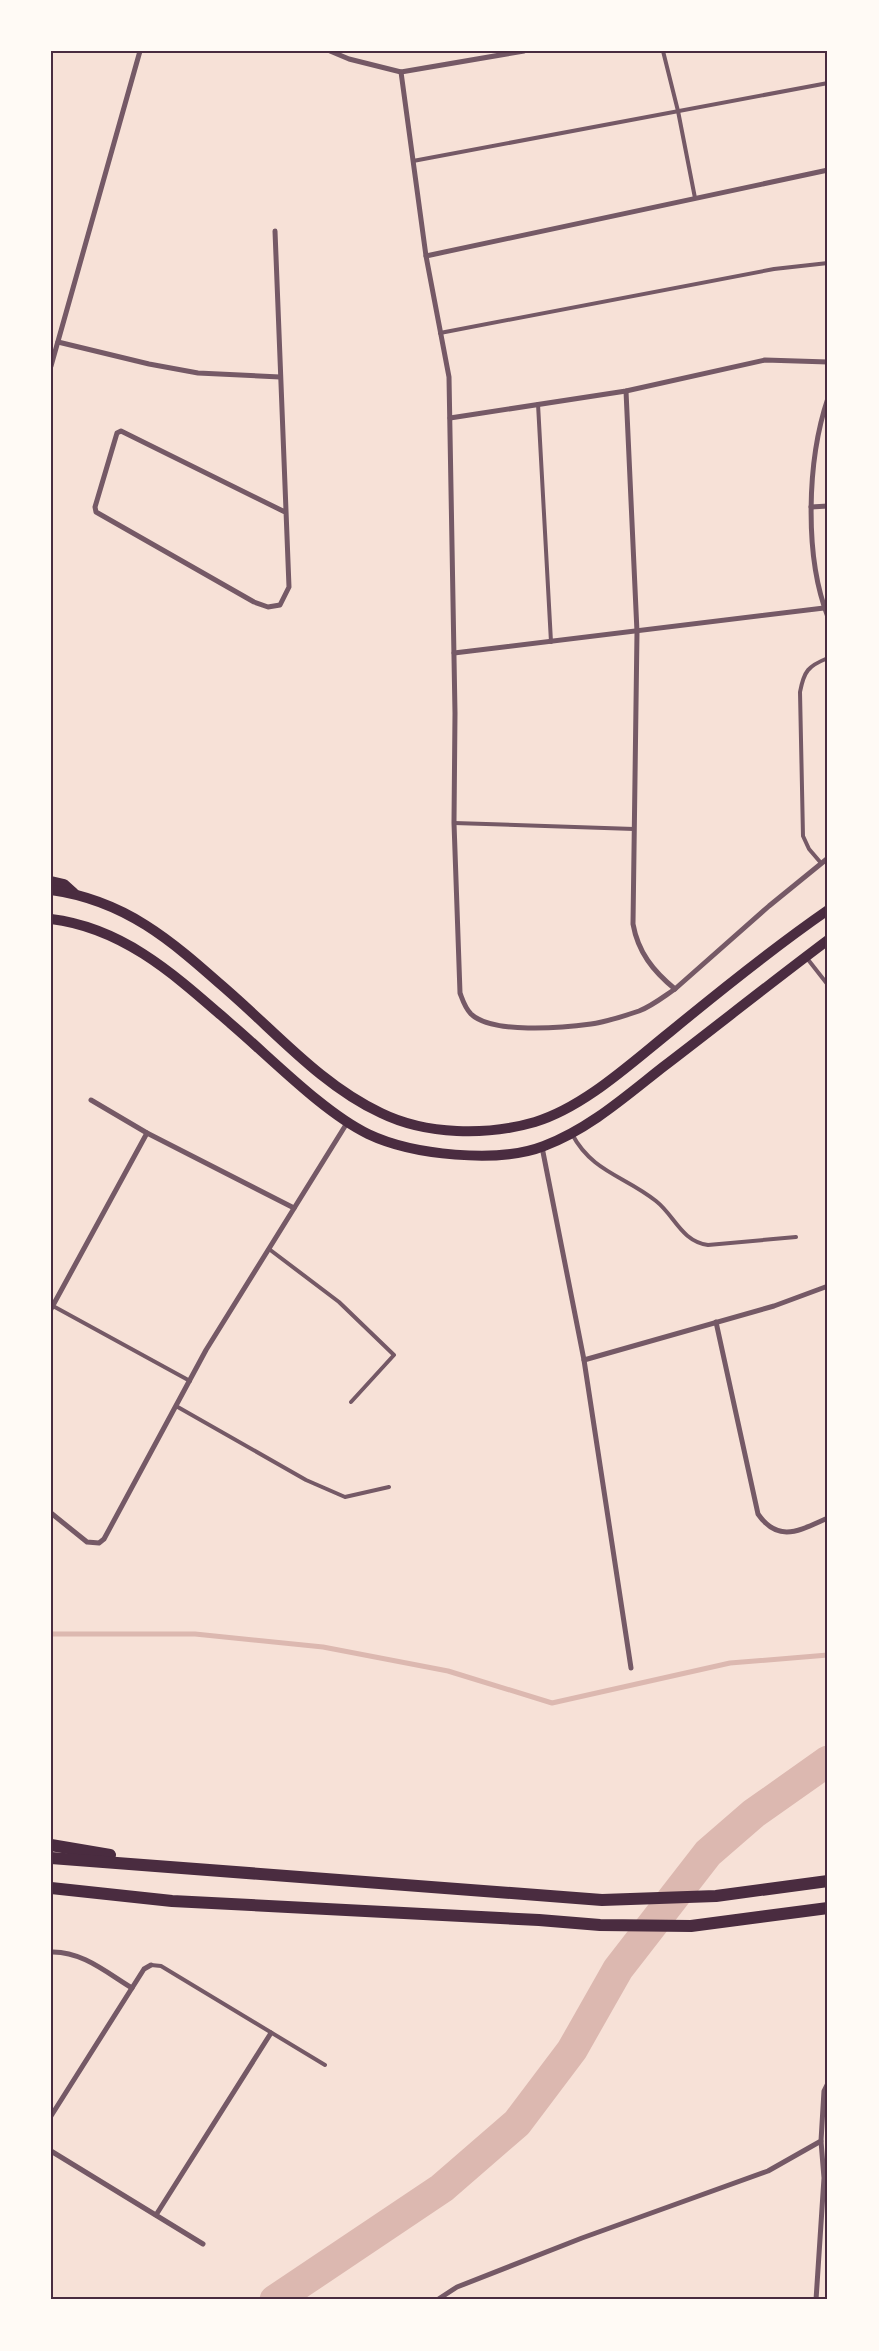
<svg xmlns="http://www.w3.org/2000/svg" width="879" height="2351" font-family="'Noto Sans',sans-serif">
	<style>
		.lines { fill: none; stroke-linecap: round; stroke-linejoin: round }
		.stream { stroke: #dcb8b0; stroke-width: 5 }
		.river { stroke: #dcb8b0; stroke-width: 31 }
		.service { stroke: #755966; stroke-width: 4 }
		.minor { stroke: #755966; stroke-width: 5 }
		.secondary { stroke: #4a2c40; stroke-width: 10 }
		.primary { stroke: #4a2c40; stroke-width: 12 }
		.neatline { fill: none; stroke: #4a2c40; stroke-width: 2 }
	</style>
	<rect width="100%" height="100%" fill="#f7e1d7"/>
	<g class="lines">
		<polyline class="stream" points="51,1634 195,1634 323,1647 448,1671 552,1703 730,1663 828,1655"/>
		<polyline class="river" points="275,2300 442,2188 517,2123 572,2050 618,1969 708,1853 753,1814 828,1761"/>
		<g class="service">
			<polyline points="663,51 678,111 695,198"/>
			<polyline points="413,161 828,83"/>
			<polyline points="440,333 774,269 828,263"/>
			<polyline points="538,404 551,642"/>
			<polyline points="454,823 634,829"/>
			<path d="M821,863L809,849L803,836L800,692C804,671 808,666 828,658"/>
			<polyline points="806,957 828,985"/>
			<path d="M572,1134C592,1172 625,1176 656,1201C675,1216 681,1241 708,1245L796,1237"/>
			<polyline points="269,1249 339,1302 394,1355 351,1402"/>
			<polyline points="53,1306 190,1381"/>
			<polyline points="176,1406 306,1480 345,1497 389,1487"/>
			<polyline points="151,1965 161,1966 325,2065"/>
		</g>
		<g class="minor">
			<polyline points="330,51 349,59 401,72 524,51"/>
			<path d="M401,72L426,256L449,377L455,713L454,823L460,993C463,1001 465,1008 471,1014C492,1034 562,1028 591,1024C606,1022 624,1016 639,1011C652,1006 663,997 675,989L769,906L828,858"/>
			<polyline points="275,231 289,587 280,605 268,607 254,602 96,512 95,507 117,433 121,431 285,512"/>
			<polyline points="426,256 828,170"/>
			<polyline points="58,342 149,364 198,373 280,377"/>
			<polyline points="51,366 140,51"/>
			<path d="M626,391L637,632L633,924C638,952 653,971 675,989"/>
			<path d="M828,398C807,460 804,556 828,617"/>
			<polyline points="450,418 626,391 765,360 828,362"/>
			<polyline points="811,507 828,506"/>
			<polyline points="454,653 824,608"/>
			<polyline points="91,1100 147,1133 294,1208"/>
			<polyline points="542,1147 584,1360 631,1668"/>
			<polyline points="51,1309 147,1133"/>
			<path d="M716,1322L758,1514C779,1544 800,1530 828,1518"/>
			<polyline points="584,1360 774,1306 828,1286"/>
			<polyline points="51,1513 87,1542 99,1543 104,1539 206,1350 347,1123"/>
			<path d="M51,1952C82,1951 107,1973 132,1988"/>
			<polyline points="51,2116 144,1969 151,1965"/>
			<polyline points="51,2151 203,2244"/>
			<polyline points="156,2215 271,2033"/>
			<polyline points="437,2300 457,2287 582,2238 768,2171 821,2141 824,2091 828,2083"/>
			<polyline points="816,2300 824,2178 821,2141"/>
		</g>
		<g class="secondary">
			<polyline points="51,881 64,884 74,893"/>
			<path d="M51,890C131,901 178,947 236,998C281,1038 325,1087 381,1113C426,1135 487,1136 535,1122C584,1107 630,1064 670,1032C721,990 773,948 828,910"/>
			<path d="M51,919C125,928 177,977 231,1024C271,1058 323,1112 368,1134C412,1155 498,1164 544,1146C589,1129 626,1096 663,1067C718,1025 772,982 828,940"/>
		</g>
		<g class="primary">
			<polyline points="51,1845 110,1855"/>
			<polyline points="51,1858 602,1900 716,1896 828,1881"/>
			<polyline points="51,1888 172,1901 539,1920 600,1925 691,1926 828,1908"/>
		</g>
	</g>
	<rect width="879" height="2351" fill="none" stroke="#fffaf5" stroke-width="105"/>
	<rect x="52" y="52" width="774" height="2246" class="neatline"/>
</svg>
